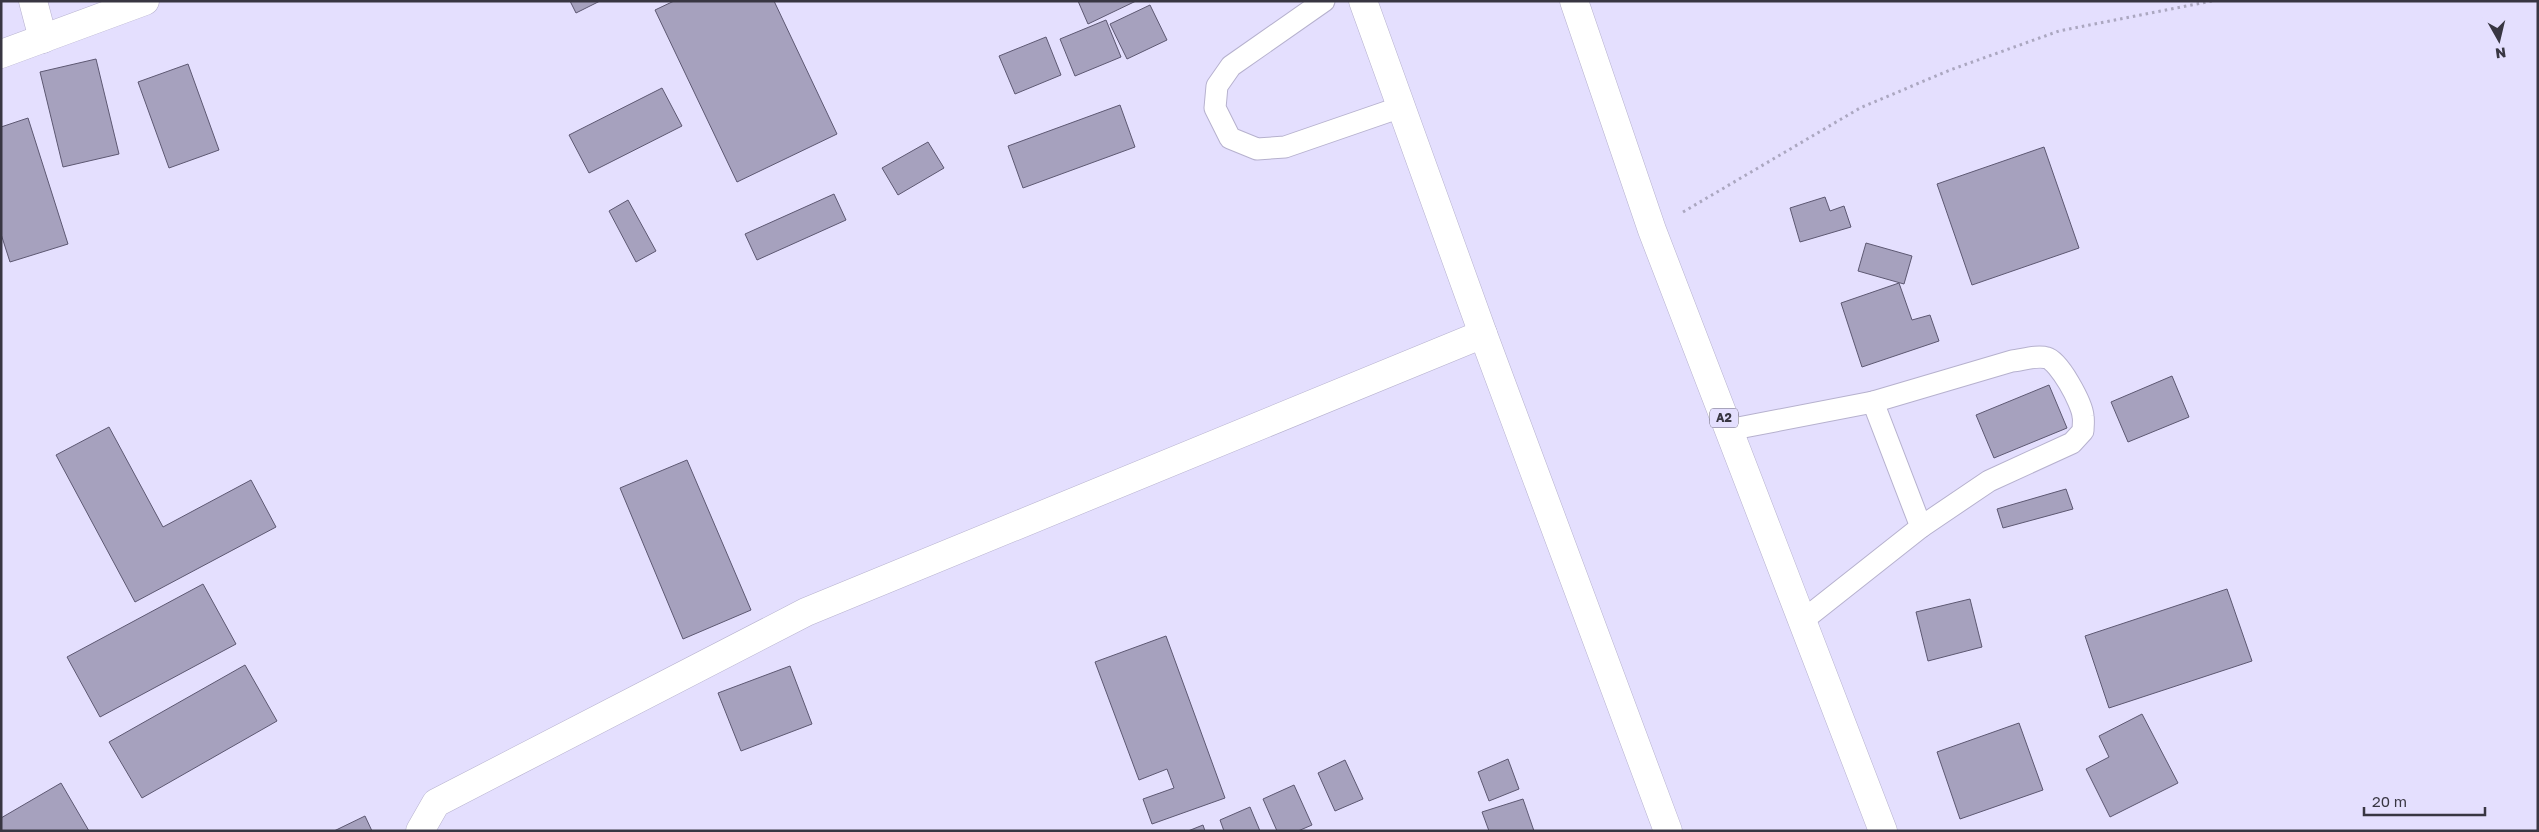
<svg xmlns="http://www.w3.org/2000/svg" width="2539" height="832" font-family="'Golos Text',sans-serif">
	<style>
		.building { fill: #a6a1be; stroke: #5d5872 }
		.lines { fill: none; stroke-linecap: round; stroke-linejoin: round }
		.service-casing { stroke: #b6b1ce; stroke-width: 23 }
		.minor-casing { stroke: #b6b1ce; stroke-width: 29 }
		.trunk-casing { stroke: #b6b1ce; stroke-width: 29 }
		.path { stroke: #aba7c0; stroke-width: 3; stroke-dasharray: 2.5 4; stroke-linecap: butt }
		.service { stroke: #fff; stroke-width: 21 }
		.minor { stroke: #fff; stroke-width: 28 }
		.trunk { stroke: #fff; stroke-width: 28 }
		.labels { text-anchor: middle; stroke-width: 4.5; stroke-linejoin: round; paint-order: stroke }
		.shield { fill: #e4dffe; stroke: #6c697a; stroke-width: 1 }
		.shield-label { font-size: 12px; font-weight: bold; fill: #383642 }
	</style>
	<rect width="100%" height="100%" fill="#e4dffe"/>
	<g class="building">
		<polygon points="570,1 600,1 576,13"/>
		<polygon points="674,1 774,1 837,134 737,182 655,10"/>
		<polygon points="1078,1 1136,1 1088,24"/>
		<polygon points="1150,5 1167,40 1127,59 1110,24"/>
		<polygon points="1106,20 1121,57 1075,76 1060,39"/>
		<polygon points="1046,37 1061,75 1015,94 999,56"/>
		<polygon points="96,59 119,154 63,167 40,72"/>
		<polygon points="188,64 219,150 169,168 138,82"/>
		<polygon points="662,88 682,126 589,173 569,135"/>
		<polygon points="1120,105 1135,147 1023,188 1008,146"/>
		<polygon points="28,118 68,244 10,262 1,234 1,127"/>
		<polygon points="928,142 944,168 898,195 882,168"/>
		<polygon points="2044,147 2079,248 1972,285 1937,184"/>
		<polygon points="834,194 846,220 757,260 745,234"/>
		<polygon points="1825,197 1830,211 1844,206 1851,227 1800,242 1790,208"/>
		<polygon points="628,200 656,251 636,262 609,211"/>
		<polygon points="1866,243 1912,256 1904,284 1858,271"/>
		<polygon points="1899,283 1912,320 1930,315 1939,341 1862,367 1841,303"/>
		<polygon points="2172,376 2189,417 2128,442 2111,402"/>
		<polygon points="2049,385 2067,428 1994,458 1976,415"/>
		<polygon points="109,427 163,527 251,480 276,527 135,602 56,455"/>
		<polygon points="687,460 751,610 683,639 620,488"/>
		<polygon points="2066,489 2073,509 2003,528 1997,509"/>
		<polygon points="203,584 236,644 100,717 67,657"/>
		<polygon points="2227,589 2252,661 2109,708 2085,636"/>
		<polygon points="1970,599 1982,647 1928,661 1916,612"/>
		<polygon points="1166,636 1225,798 1152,824 1143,799 1174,788 1167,769 1139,780 1095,662"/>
		<polygon points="245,665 277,721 142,798 109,742"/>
		<polygon points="790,666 812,724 741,751 718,693"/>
		<polygon points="2142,714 2178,783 2110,817 2086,769 2109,757 2099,736"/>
		<polygon points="2019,723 2043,790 1960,819 1937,752"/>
		<polygon points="1508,759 1519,789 1489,801 1478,772"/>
		<polygon points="1345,760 1363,799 1335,811 1318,773"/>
		<polygon points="61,783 89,831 1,831 1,818"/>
		<polygon points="1294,785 1312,825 1298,831 1277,831 1263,799"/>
		<polygon points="1523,799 1534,831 1489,831 1482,812"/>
		<polygon points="1250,807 1260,831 1224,831 1220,820"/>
		<polygon points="365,816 372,831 334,831"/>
		<polygon points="1203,825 1205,831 1188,831"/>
	</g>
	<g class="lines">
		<defs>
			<g id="service">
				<polyline points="1324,1 1231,66 1217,86 1215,108 1230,138 1257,149 1285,147 1401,107"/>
				<polyline points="1873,402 1921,527"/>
				<path d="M1728,430L1873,402L2012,361C2022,360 2037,355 2047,358C2059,361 2082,403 2083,416C2084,420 2083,426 2083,431L2072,443L1989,481L1921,527L1802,621"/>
			</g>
			<g id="minor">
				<polyline points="33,1 43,39"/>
				<polyline points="1,54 145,1"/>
				<polyline points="420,831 436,803 806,612 1483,334"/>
			</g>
			<g id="trunk">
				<polyline points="1363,1 1483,334 1668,831"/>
				<polyline points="1574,1 1652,230 1883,831"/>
			</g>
		</defs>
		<use href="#service" class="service-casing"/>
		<use href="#minor" class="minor-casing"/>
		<use href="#trunk" class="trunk-casing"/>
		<polyline class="path" points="1683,212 1860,108 1950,70 2059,31 2212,1"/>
		<use href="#service" class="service"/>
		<use href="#minor" class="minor"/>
		<use href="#trunk" class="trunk"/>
	</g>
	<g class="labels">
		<rect class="shield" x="1710" y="408.5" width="28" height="19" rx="4"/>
		<g class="shield-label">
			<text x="1724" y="422">A2</text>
		</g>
	</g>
	<rect width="2539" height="832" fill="none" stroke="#383642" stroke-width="5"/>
	<g transform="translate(2499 40) rotate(172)" stroke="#e4dffe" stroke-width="4" paint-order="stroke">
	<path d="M0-4L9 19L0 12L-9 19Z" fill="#383642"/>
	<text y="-8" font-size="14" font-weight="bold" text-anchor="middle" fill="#383642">N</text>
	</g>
	<path d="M2364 807v8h121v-8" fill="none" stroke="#383642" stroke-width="2.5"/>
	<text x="2372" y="807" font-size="15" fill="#383642" stroke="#e4dffe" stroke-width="4" paint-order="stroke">20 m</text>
</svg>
